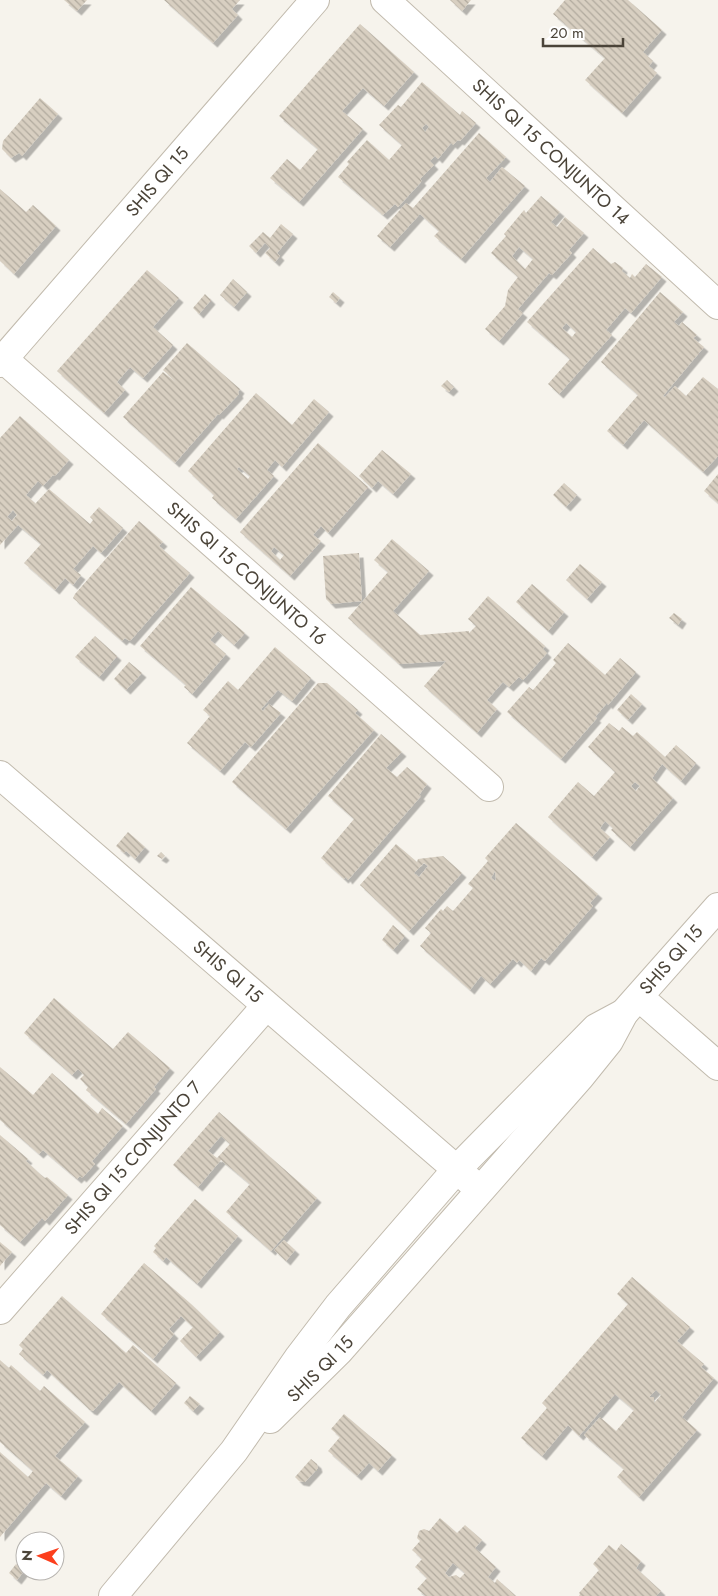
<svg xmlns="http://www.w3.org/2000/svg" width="718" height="1596" font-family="Jost,sans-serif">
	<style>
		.building { fill: url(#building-back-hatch); fill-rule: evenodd; filter: url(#shadow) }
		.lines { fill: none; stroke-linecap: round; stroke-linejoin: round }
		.minor-casing { stroke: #c2bbae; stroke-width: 30 }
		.minor { stroke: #fff; stroke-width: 28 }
		.labels { text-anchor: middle; stroke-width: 4; stroke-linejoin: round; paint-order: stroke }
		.street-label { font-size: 18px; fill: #4b4439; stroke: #fff }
	</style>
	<defs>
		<pattern id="building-back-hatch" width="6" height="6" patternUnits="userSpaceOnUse" patternTransform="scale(1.25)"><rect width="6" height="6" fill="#d8cfc1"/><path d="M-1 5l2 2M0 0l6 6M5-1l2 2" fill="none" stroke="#b1aa9e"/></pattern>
		<filter id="shadow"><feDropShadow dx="4.5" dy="4.5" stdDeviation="0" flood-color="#0004"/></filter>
	</defs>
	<rect width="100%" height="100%" fill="#f6f3ec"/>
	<g class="building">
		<polygon points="64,0 87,0 77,11"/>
		<polygon points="164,0 240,0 232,9 238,15 213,43"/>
		<polygon points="450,0 471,0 462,11"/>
		<polygon points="565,0 628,0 662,30 643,52 653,61 649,66 657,73 622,113 585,80 605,58 553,14"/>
		<polygon points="360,24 414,72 384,106 363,88 342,111 363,129 299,202 270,178 287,159 300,170 318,149 279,116"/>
		<path d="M422,82L460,115L462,111L476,123L460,141L458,140L453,145L451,143L438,159L435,156L430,161L434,165L420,179L422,181L398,207L395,204L383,215L338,177L349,164L347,162L367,140L389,160L402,145L379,125L398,105L401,107ZM426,124L429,127L425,132L422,128Z"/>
		<polygon points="40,98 58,114 22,156 19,153 11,158 2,149 3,141"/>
		<polygon points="479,133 506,157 486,178 490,182 502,167 525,186 461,259 434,236 439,231 420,214 390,247 377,236 406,203 413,208"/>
		<polygon points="0,189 26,212 33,205 56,226 14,274 0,261"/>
		<path d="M541,196L560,212L551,222L557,227L565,217L584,233L569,250L572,253L552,275L549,273L518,309L523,313L499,341L485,329L505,306L508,290L518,277L491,253L506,236L504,234L524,210L526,213ZM519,247L533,259L525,269L512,256Z"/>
		<polygon points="281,224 293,234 277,253 280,256 275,262 265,253 270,248 265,243 256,253 249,246 263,232 270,238"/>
		<path d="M593,248L611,264L615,262L623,268L622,271L630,278L632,274L635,277L646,264L662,277L631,313L625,308L606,330L612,335L559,394L548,384L570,359L527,322ZM566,323L576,332L572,337L562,328Z"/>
		<polygon points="147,270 179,298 153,327 173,345 143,378 130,367 117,382 125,390 104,413 57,371"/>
		<polygon points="233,279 247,292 234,307 220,295"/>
		<polygon points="333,292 340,298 336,303 329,297"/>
		<polygon points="660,292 683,312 674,322 679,326 682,322 697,335 693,338 704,347 663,396 665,397 675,386 686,396 703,377 718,389 718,456 703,472 644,420 623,445 607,431 638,395 601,362"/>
		<polygon points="205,294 211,300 199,314 193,308"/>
		<polygon points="187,343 240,389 238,392 239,394 219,415 218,414 175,463 123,417 163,372 177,383 163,370"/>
		<polygon points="447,380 454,387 449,392 441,386"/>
		<path d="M256,393L292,425L314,399L329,412L282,467L275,460L267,470L274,476L236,519L212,498L214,495L188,471ZM239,467L250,476L248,479L237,469Z"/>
		<path d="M20,416L69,460L55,476L53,475L43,486L38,481L26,495L35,503L34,505L49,489L90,524L93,520L90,517L99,507L123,528L101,553L93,546L73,569L81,575L73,585L65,578L55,590L24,563L41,544L18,525L0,545V438ZM13,510L17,515L12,521L7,517Z"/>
		<path d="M318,443L368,487L328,533L321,526L313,535L321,541L290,576L240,532ZM274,547L284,555L280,560L271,551Z"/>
		<polygon points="382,450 411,474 393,494 378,481 372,488 359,476"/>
		<polygon points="718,474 718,503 704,491"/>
		<polygon points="564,483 577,495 566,507 553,495"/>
		<polygon points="139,521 163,542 159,546 190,573 130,641 125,638 122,641 73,598 75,594"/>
		<polygon points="392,539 429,571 393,611 420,635 469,631 469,633 476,626 468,619 488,596 545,646 543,649 547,653 523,680 519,677 509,687 503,682 487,700 497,709 477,733 424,686 446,661 399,664 348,618 388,572 374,560"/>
		<polygon points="359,553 362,601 331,604 326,599 323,556"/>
		<polygon points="580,564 602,582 587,599 566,580"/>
		<polygon points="532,584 564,612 548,631 516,602"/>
		<polygon points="191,587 245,633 234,645 218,631 210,640 226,654 192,694 184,687 186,685 140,646"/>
		<polygon points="674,613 682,619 678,625 669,618"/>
		<polygon points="95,636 117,656 99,677 75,657"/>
		<polygon points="568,643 605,675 620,658 636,672 608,705 607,703 595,717 597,718 561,759 507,712 529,687 533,690 556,663 553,660"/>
		<polygon points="275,647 311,678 292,701 278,690 261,709 263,711 269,704 281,713 251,747 245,742 220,771 187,743 210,716 203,710 228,681 238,690"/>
		<polygon points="129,662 142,673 126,690 114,679"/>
		<polygon points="318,683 327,683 358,710 355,713 374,730 286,829 232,782"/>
		<polygon points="631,694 642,704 628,720 617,710"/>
		<path d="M609,723L619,731L622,727L633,736L637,732L665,757L676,745L696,763L681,781L662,764L652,778L673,798L630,847L611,830L613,828L605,821L600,828L610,837L592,857L548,817L578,782L594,796L615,772L588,747ZM635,782L640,786L636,791L631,786Z"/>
		<polygon points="381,734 402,752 386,768 397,777 407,767 427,784 419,795 421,796 348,880 346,877 344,879 321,858 354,819 328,796"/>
		<path d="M516,823L598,894L590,903L593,906L545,961L541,958L531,971L519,960L517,963L513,959L490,984L481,976L470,990L420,946L431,933L425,928L441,909L443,911L447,906L453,911L473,888L468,884L488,861L485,858ZM495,871L496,879L495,881L491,878Z"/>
		<polygon points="128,832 145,847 135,859 126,851 124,853 116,846"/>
		<path d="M396,844L417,862L418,859L443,856L462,873L409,931L360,885ZM424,863L428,866L419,877L414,873Z"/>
		<polygon points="161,852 165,856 162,859 157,856"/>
		<polygon points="393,925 405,936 393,950 382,940"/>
		<polygon points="54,998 113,1049 128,1032 170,1068 154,1087 156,1089 126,1124 86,1090 88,1087 80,1079 84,1075 78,1069 72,1075 24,1033"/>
		<polygon points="0,1067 33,1095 52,1073 98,1114 102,1108 123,1126 92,1161 95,1164 82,1178 80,1176 77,1179 43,1150 39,1154 0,1120"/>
		<path d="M219,1112L317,1198L271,1251L226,1212L250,1184L221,1160L198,1187L173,1165ZM221,1136L230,1144L217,1158L208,1151Z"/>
		<polygon points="0,1135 28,1159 26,1161 40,1174 45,1178 47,1177 68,1195 45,1221 42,1218 20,1242 0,1225"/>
		<polygon points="195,1199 238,1236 197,1284 166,1257 163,1261 153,1252 156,1248 154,1246"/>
		<polygon points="284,1240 295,1250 286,1261 274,1250"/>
		<polygon points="0,1242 12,1252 0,1266"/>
		<polygon points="144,1263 191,1304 220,1332 196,1357 180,1341 193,1327 181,1316 169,1329 174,1334 153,1359 101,1314"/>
		<path d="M632,1277L690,1327L677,1341L704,1364L701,1367L714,1378L682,1417L697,1430L639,1497L617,1477L624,1469L584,1435L600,1417L616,1431L634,1410L615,1394L579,1436L568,1425L542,1456L521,1438L547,1408L542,1403L628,1304L617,1294ZM656,1390L661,1395L654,1403V1397H649Z"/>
		<polygon points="62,1296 126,1353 133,1345 176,1383 151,1411 119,1382 93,1411 90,1410 47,1370 43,1375 19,1354 23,1349 19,1345"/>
		<polygon points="0,1360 9,1368 11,1365 40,1391 44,1386 85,1422 55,1456 78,1476 61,1496 46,1483 0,1537 0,1452 28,1477 33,1471 0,1442"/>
		<polygon points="190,1396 200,1404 193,1411 184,1403"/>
		<polygon points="344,1414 392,1455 378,1471 369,1463 357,1476 328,1451 340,1437 331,1429"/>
		<polygon points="311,1459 317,1464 318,1468 305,1482 299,1481 295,1477"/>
		<path d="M440,1518L457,1533L465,1525L482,1540L475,1548L496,1567L488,1577L495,1583L497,1579L516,1596H426L417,1589L427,1578L415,1567L422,1559L412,1550L420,1541L417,1538L419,1531L424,1529L429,1531ZM453,1563L465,1573L460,1578L456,1575L449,1577L445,1573Z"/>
		<polygon points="621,1544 641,1561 636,1568 661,1591 656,1596 579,1596 580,1594 579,1593 599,1570 593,1564 609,1545 616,1551"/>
		<polygon points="16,1564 24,1571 17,1580 9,1573"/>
	</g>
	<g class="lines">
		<defs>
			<g id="minor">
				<path id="s1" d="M385,0L718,305"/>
				<path id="s2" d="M0,356L489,787"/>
				<path id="s3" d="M0,363L315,0"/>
				<path id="s4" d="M0,775L470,1181"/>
				<polyline points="639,997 718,1066"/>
				<path id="s5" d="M0,1310L266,1006"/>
				<path id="s6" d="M270,1419L339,1351L580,1077L609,1041L624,1013L718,907"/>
				<polyline points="113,1596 234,1451 299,1357 338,1306 456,1170 596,1028 624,1013"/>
			</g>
		</defs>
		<use href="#minor" class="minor-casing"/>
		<use href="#minor" class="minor"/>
	</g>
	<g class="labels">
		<g class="street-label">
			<text dy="6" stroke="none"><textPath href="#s1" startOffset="225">SHIS QI 15 CONJUNTO 14</textPath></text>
			<text dy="6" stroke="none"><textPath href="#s3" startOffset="240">SHIS QI 15</textPath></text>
			<text dy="6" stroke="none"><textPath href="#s2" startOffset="329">SHIS QI 15 CONJUNTO 16</textPath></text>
			<text dy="6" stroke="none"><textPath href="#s6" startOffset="611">SHIS QI 15</textPath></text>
			<text dy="6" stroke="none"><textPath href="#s4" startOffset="301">SHIS QI 15</textPath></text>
			<text dy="6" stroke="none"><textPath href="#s5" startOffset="202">SHIS QI 15 CONJUNTO 7</textPath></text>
			<text dy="6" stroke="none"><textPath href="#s6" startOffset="71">SHIS QI 15</textPath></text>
		</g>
	</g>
	<g transform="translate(40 1556) rotate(272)"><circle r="24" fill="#ffffff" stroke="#b7b4b0"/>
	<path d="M0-4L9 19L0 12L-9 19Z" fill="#fc3f1d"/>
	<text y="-8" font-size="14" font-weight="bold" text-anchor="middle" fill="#4b4439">N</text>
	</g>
	<path d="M543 38v8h80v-8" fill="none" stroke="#4b4439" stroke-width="2.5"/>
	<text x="550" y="38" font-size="15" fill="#4b4439" stroke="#ffffff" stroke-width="4" paint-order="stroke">20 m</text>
</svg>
